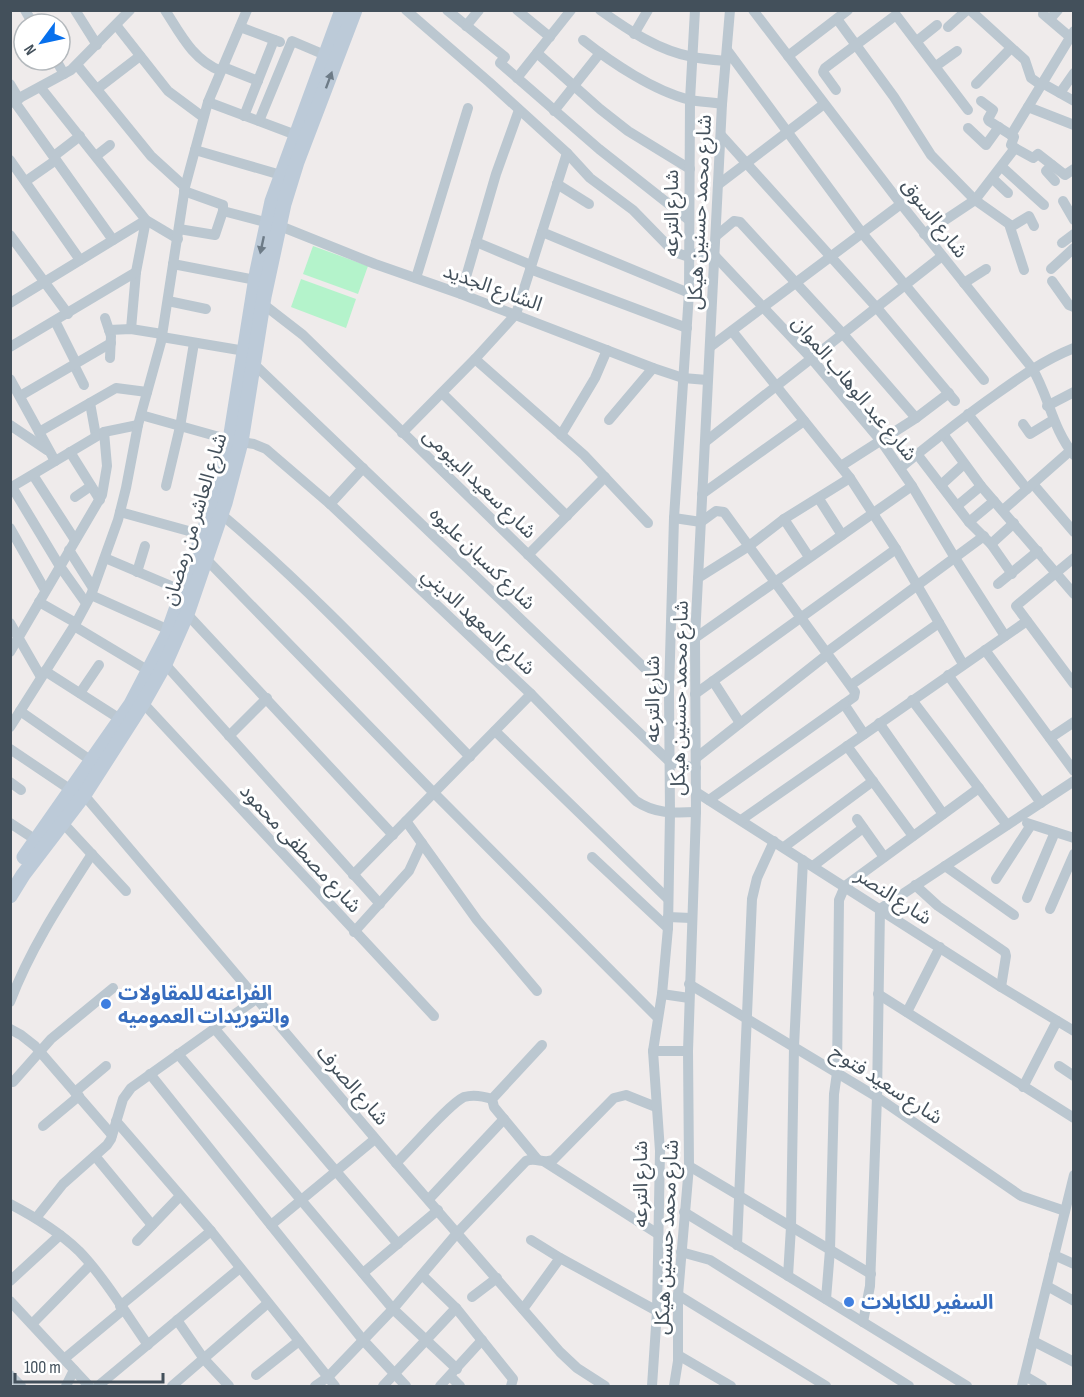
<svg xmlns="http://www.w3.org/2000/svg" width="1084" height="1397" font-family="'Sofia Sans Condensed','Noto Sans Arabic',sans-serif">
	<style>
		.green { fill: #b4f3cb }
		.lines { fill: none; stroke-linecap: round; stroke-linejoin: round }
		.minor { stroke: #bbc7d0; stroke-width: 10 }
		.secondary { stroke: #bccad8; stroke-width: 15 }
		.oneway { fill: #6d7b87 }
		.shop-dot { fill: #3f7fe0; stroke: #fff; stroke-width: 2 }
		.labels { text-anchor: middle; stroke-width: 6; stroke-linejoin: round; paint-order: stroke }
		.street-label { font-size: 20px; fill: #43505b; stroke: #fff }
		.shop-label { font-size: 20px; font-weight: bold; fill: #366cbe; stroke: #fff; text-anchor: start }
	</style>
	<rect width="100%" height="100%" fill="#efebeb"/>
	<g class="green">
		<polygon points="313,246 368,266 358,294 303,274"/>
		<polygon points="301,279 356,299 346,328 291,307"/>
	</g>
	<g class="lines">
		<g class="minor">
			<polyline points="25,10 33,24"/>
			<polyline points="75,10 97,45"/>
			<path d="M165,10C181,35 193,60 221,71"/>
			<polyline points="406,10 489,82 567,153 590,178 633,210 674,252 689,257"/>
			<polyline points="447,10 505,57 500,63 599,149 689,220"/>
			<polyline points="517,10 550,37"/>
			<path d="M600,10C628,30 659,51 693,57C703,59 715,60 726,61"/>
			<path d="M753,10L901,204L1032,368C1049,396 1052,428 1074,455"/>
			<polyline points="970,10 1025,60 1031,78 1041,85"/>
			<polyline points="1043,14 1070,37"/>
			<polyline points="837,19 894,97 931,155 975,200 1009,224 1024,270"/>
			<polyline points="1050,19 1058,10"/>
			<polyline points="116,25 168,91 203,117"/>
			<polyline points="466,26 479,10"/>
			<polyline points="240,27 280,42"/>
			<polyline points="948,27 967,10"/>
			<polyline points="634,34 648,10"/>
			<path d="M583,40C612,63 654,91 690,100C700,102 712,102 722,104"/>
			<polyline points="917,41 937,25"/>
			<polyline points="727,50 862,233 984,380"/>
			<polyline points="537,53 600,109 628,131 690,169"/>
			<polyline points="788,56 848,10"/>
			<polyline points="56,60 64,74"/>
			<polyline points="77,65 151,156 185,187"/>
			<polyline points="936,66 957,51"/>
			<polyline points="223,67 258,81"/>
			<polyline points="517,78 571,10"/>
			<polyline points="1042,83 1074,101"/>
			<polyline points="10,84 19,99"/>
			<polyline points="976,84 1011,48"/>
			<polyline points="41,88 146,220 178,239"/>
			<polyline points="97,89 140,56"/>
			<polyline points="836,90 823,72 825,68 896,15 968,110"/>
			<polyline points="1060,93 1074,73"/>
			<polyline points="14,101 113,240"/>
			<polyline points="981,101 993,110 988,119 989,121 1011,135"/>
			<polyline points="208,102 296,135"/>
			<polyline points="10,103 71,70 130,10"/>
			<polyline points="1028,107 1074,125"/>
			<polyline points="554,111 600,53"/>
			<polyline points="244,116 274,40"/>
			<polyline points="259,121 292,41 325,55"/>
			<polyline points="968,128 986,145 999,127"/>
			<polyline points="721,135 877,308 955,401"/>
			<polyline points="1015,148 1033,158 1038,154 1065,175 1074,169"/>
			<polyline points="195,150 281,175"/>
			<polyline points="54,156 80,136"/>
			<polyline points="96,156 110,145"/>
			<polyline points="10,160 80,260"/>
			<polyline points="1052,165 1046,171 1055,181"/>
			<polyline points="1002,167 1044,205"/>
			<polyline points="993,179 1008,193"/>
			<polyline points="26,181 56,160"/>
			<polyline points="557,184 589,204"/>
			<polyline points="719,184 824,104"/>
			<polyline points="184,191 223,205 223,211 280,226 375,264 461,294 653,368 683,378 707,380"/>
			<polyline points="1063,201 1074,220"/>
			<polyline points="1011,227 1029,216 1034,226"/>
			<polyline points="179,229 215,235 223,211"/>
			<polyline points="542,232 689,293"/>
			<polyline points="924,234 975,200 1015,148 1011,145 1014,137 1011,135 1074,31"/>
			<polyline points="10,235 68,314"/>
			<polyline points="716,236 734,221 740,222 843,334 916,418"/>
			<polyline points="476,242 531,265"/>
			<polyline points="1062,243 1074,234"/>
			<polyline points="689,253 715,256 811,358 881,441 912,486 955,558 1005,636"/>
			<polyline points="173,264 256,280"/>
			<polyline points="530,269 687,328"/>
			<polyline points="1051,269 1074,248"/>
			<polyline points="416,278 468,108"/>
			<polyline points="1052,281 1069,305 1074,307"/>
			<polyline points="964,283 986,269"/>
			<polyline points="461,294 496,174 519,110"/>
			<polyline points="168,301 206,309"/>
			<polyline points="10,303 146,220 136,272 131,329"/>
			<polyline points="263,304 303,335 669,692"/>
			<polyline points="105,318 111,336 110,358"/>
			<polyline points="55,321 76,363"/>
			<polyline points="109,330 131,329 162,334"/>
			<polyline points="732,331 850,478 896,549 963,664"/>
			<polyline points="162,337 245,351"/>
			<polyline points="10,347 136,272"/>
			<polyline points="710,347 901,204"/>
			<polyline points="475,359 584,455 648,523"/>
			<polyline points="253,363 670,762 696,768"/>
			<polyline points="74,365 84,385"/>
			<polyline points="10,379 55,461"/>
			<polyline points="442,393 567,516"/>
			<polyline points="20,396 111,343"/>
			<polyline points="90,403 96,436"/>
			<polyline points="1047,406 1074,392"/>
			<polyline points="968,414 1027,489"/>
			<polyline points="141,415 230,440"/>
			<polyline points="609,420 653,368"/>
			<polyline points="1023,424 1030,434 1053,420"/>
			<polyline points="10,425 47,450"/>
			<polyline points="39,432 116,388 147,392"/>
			<polyline points="402,433 475,359 516,314 567,153"/>
			<polyline points="943,434 981,486 1074,594"/>
			<polyline points="561,435 595,378 607,350"/>
			<path d="M241,442L254,444L266,449L330,504L531,694L636,801C655,814 674,813 696,812"/>
			<polyline points="705,442 942,256"/>
			<polyline points="70,452 100,500"/>
			<polyline points="917,454 969,522 991,544 1012,574"/>
			<polyline points="841,466 916,418 949,393"/>
			<path d="M900,468C931,443 962,418 995,395C1020,377 1044,360 1074,348"/>
			<polyline points="33,475 75,540"/>
			<polyline points="1033,484 1074,532"/>
			<polyline points="941,485 964,464"/>
			<polyline points="166,486 180,427 194,343"/>
			<polyline points="12,487 59,565 86,603"/>
			<polyline points="10,488 104,432 138,425"/>
			<polyline points="702,494 804,421"/>
			<polyline points="75,497 91,486"/>
			<polyline points="819,499 842,535"/>
			<polyline points="330,504 363,468"/>
			<polyline points="957,506 981,486"/>
			<polyline points="1003,510 1070,451"/>
			<polyline points="120,512 203,535"/>
			<path d="M221,514C310,589 389,674 470,757"/>
			<polyline points="674,518 701,522 716,511 724,512 855,692 854,697 844,704 864,734"/>
			<polyline points="784,519 809,557"/>
			<polyline points="969,522 994,501"/>
			<polyline points="10,528 45,590"/>
			<polyline points="991,544 1014,523"/>
			<polyline points="69,550 93,588"/>
			<polyline points="528,555 605,477"/>
			<polyline points="105,558 183,591"/>
			<polyline points="1074,558 1016,606 1074,684"/>
			<polyline points="207,560 434,793 658,1018"/>
			<polyline points="137,572 145,546"/>
			<polyline points="698,578 749,546 784,519 850,478"/>
			<polyline points="998,584 1038,551"/>
			<polyline points="91,595 169,630"/>
			<polyline points="39,602 76,623"/>
			<polyline points="187,614 393,835"/>
			<polyline points="10,623 41,677"/>
			<polyline points="74,626 149,671"/>
			<polyline points="695,638 912,486"/>
			<polyline points="985,650 1074,771"/>
			<polyline points="10,652 102,495 107,466 104,432"/>
			<polyline points="827,652 984,536"/>
			<polyline points="165,664 380,904"/>
			<polyline points="45,671 120,719"/>
			<polyline points="948,675 1041,803"/>
			<polyline points="713,681 740,723"/>
			<polyline points="851,685 939,623"/>
			<polyline points="80,693 99,665"/>
			<polyline points="695,694 896,549"/>
			<polyline points="912,700 1007,825"/>
			<polyline points="143,703 434,1016"/>
			<polyline points="20,711 96,764"/>
			<polyline points="879,723 943,814"/>
			<polyline points="10,727 76,623 91,595 118,520 126,488 138,425 161,342 185,187 208,102 247,10"/>
			<polyline points="495,731 668,899"/>
			<polyline points="229,736 267,698"/>
			<polyline points="1050,738 1074,722"/>
			<polyline points="847,746 913,836"/>
			<polyline points="10,749 71,790"/>
			<polyline points="696,758 828,654"/>
			<polyline points="10,782 21,790"/>
			<polyline points="696,792 1001,987 1074,1031"/>
			<polyline points="84,795 396,1163 560,1352 577,1368 605,1386"/>
			<polyline points="709,800 844,704"/>
			<polyline points="857,819 884,857"/>
			<polyline points="741,820 1027,621"/>
			<polyline points="406,821 477,920 537,991"/>
			<polyline points="62,822 126,891"/>
			<polyline points="10,823 36,840"/>
			<polyline points="1027,823 1074,838"/>
			<polyline points="784,847 873,781"/>
			<polyline points="592,857 668,928"/>
			<polyline points="813,866 863,828"/>
			<polyline points="945,866 1014,915"/>
			<polyline points="353,875 531,694"/>
			<polyline points="996,879 1031,825"/>
			<polyline points="915,885 938,906 1005,952 1006,956 1001,987"/>
			<polyline points="1027,898 1055,832"/>
			<polyline points="1050,909 1074,854"/>
			<polyline points="668,917 691,918"/>
			<polyline points="354,932 409,871 422,843"/>
			<polyline points="689,984 877,1097 1021,1196 1065,1211"/>
			<polyline points="662,994 689,998"/>
			<polyline points="878,994 1074,1118"/>
			<path d="M10,1002C30,949 61,902 92,854"/>
			<polyline points="907,1012 940,947"/>
			<polyline points="214,1028 398,1244"/>
			<polyline points="10,1029 21,1035 35,1046 112,1135"/>
			<polyline points="653,1051 688,1051"/>
			<polyline points="178,1054 393,1309 457,1369"/>
			<polyline points="1059,1066 1074,1076"/>
			<polyline points="150,1074 363,1340 406,1386"/>
			<polyline points="13,1082 51,1039 113,988"/>
			<polyline points="1023,1087 1057,1021"/>
			<polyline points="75,1092 106,1066"/>
			<polyline points="116,1121 211,1231 335,1386"/>
			<polyline points="43,1126 79,1096"/>
			<polyline points="95,1156 152,1225"/>
			<polyline points="537,1159 494,1107 492,1099 542,1045"/>
			<polyline points="545,1162 658,1234"/>
			<path d="M396,1163C411,1149 449,1104 464,1097C474,1094 483,1096 492,1099"/>
			<polyline points="689,1166 871,1274"/>
			<polyline points="429,1199 504,1119"/>
			<path d="M10,1204C35,1217 59,1232 79,1251C104,1277 127,1315 148,1345"/>
			<polyline points="684,1212 967,1386"/>
			<polyline points="36,1218 63,1184 107,1145 111,1139 123,1099 131,1088 256,999"/>
			<polyline points="271,1225 375,1139"/>
			<polyline points="531,1240 560,1258 657,1311"/>
			<polyline points="137,1241 180,1196"/>
			<polyline points="737,1245 752,899 757,878 774,841"/>
			<polyline points="681,1252 710,1260 909,1386"/>
			<polyline points="1054,1255 1074,1264"/>
			<polyline points="363,1273 438,1210"/>
			<polyline points="422,1275 456,1308 513,1379 511,1386"/>
			<polyline points="788,1276 791,1227 794,1047 803,860"/>
			<polyline points="10,1281 60,1235"/>
			<polyline points="1047,1286 1074,1301"/>
			<polyline points="678,1295 826,1386"/>
			<polyline points="472,1297 497,1278"/>
			<polyline points="826,1299 830,1250 834,1094 837,1073 839,900 845,886 979,788"/>
			<polyline points="10,1301 89,1386"/>
			<polyline points="120,1306 211,1231"/>
			<polyline points="523,1309 560,1258"/>
			<polyline points="177,1320 204,1359 229,1386"/>
			<polyline points="863,1322 870,1286 877,1097 880,909 1074,781"/>
			<polyline points="32,1324 90,1265"/>
			<polyline points="1033,1341 1074,1362"/>
			<polyline points="678,1355 731,1386"/>
			<polyline points="64,1359 123,1310"/>
			<polyline points="10,1375 21,1386"/>
			<polyline points="256,1375 299,1341"/>
			<polyline points="450,1376 460,1386"/>
			<polyline points="1025,1376 1042,1386"/>
			<polyline points="66,1386 74,1370"/>
			<polyline points="98,1386 240,1268"/>
			<polyline points="172,1386 268,1303"/>
			<path d="M315,1386L328,1377L393,1309L458,1232L526,1161C536,1157 543,1164 553,1160L614,1098L626,1095L656,1107"/>
			<polyline points="383,1386 456,1308"/>
			<polyline points="440,1386 482,1340"/>
			<polyline points="652,1386 657,1311 660,1151 653,1051 662,994 668,928 670,813 669,692 674,518 689,293 690,100 695,10"/>
			<polyline points="674,1386 678,1361 678,1295 689,1166 688,1051 696,812 695,638 722,104 730,10"/>
			<polyline points="1022,1386 1074,1175"/>
		</g>
		<g class="secondary">
			<polyline points="24,857 131,704 167,635 178,604 213,505 230,440 257,271 272,201 342,10"/>
			<polyline points="10,896 23,875 84,795 143,703 165,664 187,614 225,503 241,442 264,297 284,204 297,162 355,10"/>
		</g>
	</g>
	<defs><path id="oneway-solid" d="M-6-.8H1V-3.2L6.5 0L1 3.2V.8H-6Z" transform="scale(1.5)"/></defs>
	<g class="oneway">
		<use href="#oneway-solid" transform="translate(329 80) rotate(-70)"/>
		<use href="#oneway-solid" transform="translate(262 245) rotate(102)"/>
	</g>
	<g class="shop-dot">
		<circle cx="106" cy="1004" r="6"/>
		<circle cx="849" cy="1302" r="6"/>
	</g>
	<g class="labels">
		<g class="street-label">
			<text transform="translate(699 212) rotate(-87)" y="7">شارع محمد حسنين هيكل</text>
			<text transform="translate(671 213) rotate(-90)" y="7">شارع الترعه</text>
			<text transform="translate(935 218) rotate(52)" y="7">شارع السوق</text>
			<text transform="translate(493 287) rotate(20)" y="7">الشارع الجديد</text>
			<text transform="translate(855 388) rotate(50)" y="7">شارع عبد الوهاب الموان</text>
			<text transform="translate(480 483) rotate(44)" y="7">شارع سعيد البيومى</text>
			<text transform="translate(194 519) rotate(-73)" y="7">شارع العاشر من رمضان</text>
			<text transform="translate(483 558) rotate(44)" y="7">شارع كسبان عليوه</text>
			<text transform="translate(479 621) rotate(43)" y="7">شارع المعهد الديني</text>
			<text transform="translate(679 698) rotate(-89)" y="7">شارع محمد حسنين هيكل</text>
			<text transform="translate(652 699) rotate(-90)" y="7">شارع الترعه</text>
			<text transform="translate(301 848) rotate(47)" y="7">شارع مصطفى محمود</text>
			<text transform="translate(894 896) rotate(33)" y="7">شارع النصر</text>
			<text transform="translate(887 1084) rotate(33)" y="7">شارع سعيد فتوح</text>
			<text transform="translate(353 1085) rotate(49)" y="7">شارع الصرف</text>
			<text transform="translate(640 1184) rotate(-90)" y="7">شارع الترعه</text>
			<text transform="translate(666 1237) rotate(-87)" y="7">شارع محمد حسنين هيكل</text>
		</g>
		<g class="shop-label">
			<text x="118" y="1000">الفراعنه للمقاولات<tspan x="118" dy="23">والتوريدات العموميه</tspan></text>
			<text x="861" y="1309">السفير للكابلات</text>
		</g>
	</g>
	<rect width="1084" height="1397" fill="none" stroke="#43505b" stroke-width="24"/>
	<g transform="translate(42 42) rotate(237)"><circle r="28" fill="#ffffff" stroke="#b4b9bd" stroke-width="1.5"/>
	<path d="M0-4.5L10 22L0 15L-10 22Z" fill="#0770ed"/>
	<text y="-9" font-size="16" font-weight="bold" text-anchor="middle" fill="#43505b">N</text>
	</g>
	<path d="M15 1373v9h148v-9" fill="none" stroke="#43505b" stroke-width="3"/>
	<text x="24" y="1373" font-size="18" fill="#43505b" stroke="#ffffff" stroke-width="4.5" paint-order="stroke">100 m</text>
</svg>
